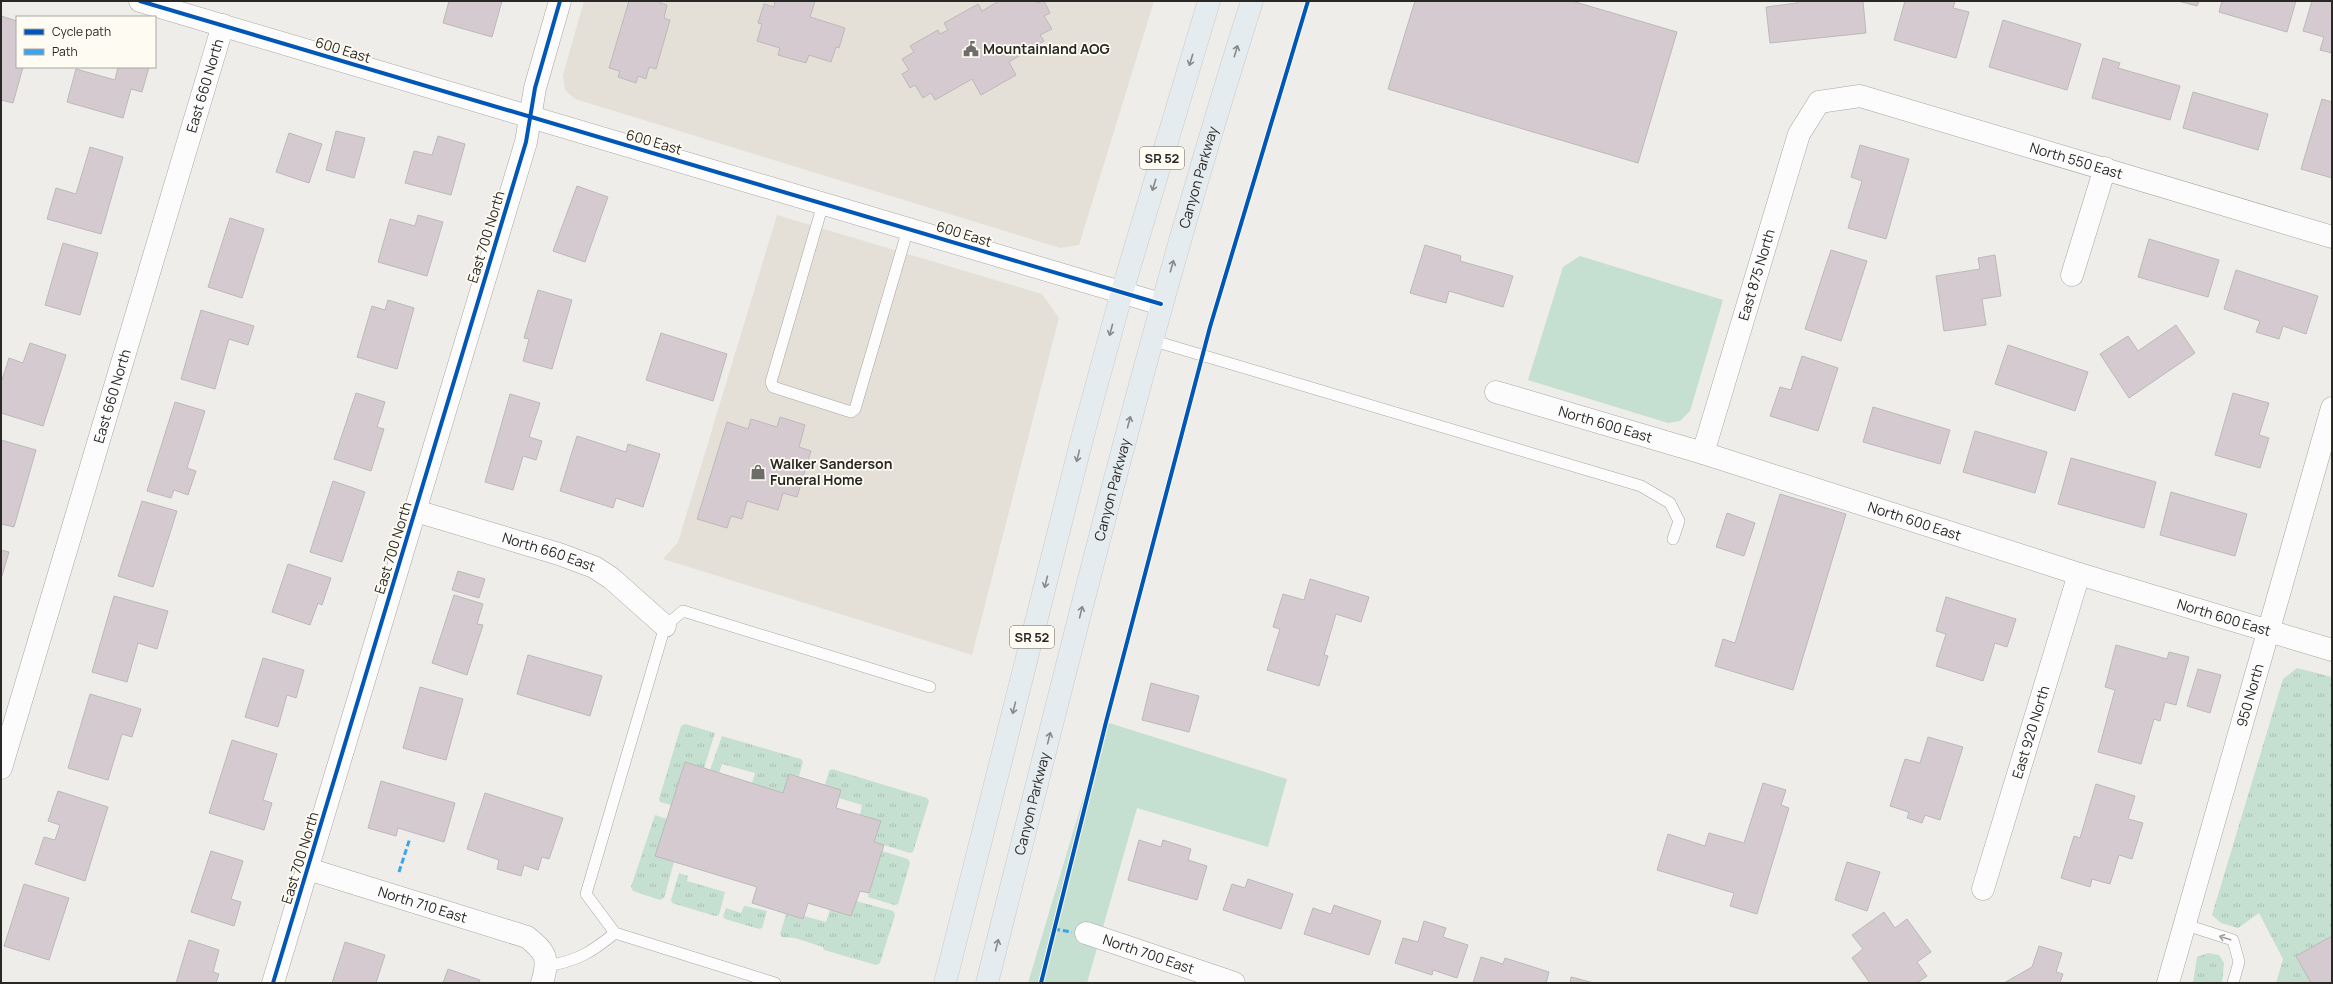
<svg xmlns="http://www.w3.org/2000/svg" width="2333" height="984" font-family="Manrope,sans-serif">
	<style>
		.built { fill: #e4e0d7 }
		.grass { fill: url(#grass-tufts) }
		.park { fill: #c5dfd1 }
		.building { fill: #d6cad1; stroke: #bbb9b9 }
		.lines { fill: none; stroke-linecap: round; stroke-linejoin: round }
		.service-casing { stroke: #a7a6a3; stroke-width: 12 }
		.minor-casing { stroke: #a7a6a3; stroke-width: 23 }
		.tertiary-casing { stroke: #a7a6a3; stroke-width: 23 }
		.trunk-casing { stroke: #cac9c7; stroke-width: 23 }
		.service { stroke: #fcfcfc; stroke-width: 11 }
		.minor { stroke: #fcfcfc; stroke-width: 22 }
		.tertiary { stroke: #fcfcfc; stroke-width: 22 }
		.trunk { stroke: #e4ecef; stroke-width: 22 }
		.quiet { stroke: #3ea3eb; stroke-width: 3; stroke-dasharray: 6 3; stroke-linecap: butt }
		.cycleway-casing { stroke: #fefbf3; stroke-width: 6 }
		.cycleway { stroke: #0057b8; stroke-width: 4 }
		.oneway { stroke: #878a8a }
		.oneway2 { stroke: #9e9d9b }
		.labels { text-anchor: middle; stroke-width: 3.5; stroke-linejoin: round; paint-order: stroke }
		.shield { fill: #fefbf3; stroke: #6a6763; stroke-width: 1 }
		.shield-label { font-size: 13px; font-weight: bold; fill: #2a2825 }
		.poi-label { font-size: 14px; font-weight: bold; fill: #2a2825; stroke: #fefbf3; text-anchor: start }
		.street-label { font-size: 14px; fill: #2a2825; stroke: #fefbf3 }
	</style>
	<defs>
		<pattern id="grass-tufts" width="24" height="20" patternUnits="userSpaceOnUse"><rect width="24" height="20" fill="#c5dfd1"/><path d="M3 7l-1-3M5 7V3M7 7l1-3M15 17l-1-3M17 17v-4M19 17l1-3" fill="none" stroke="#a9bfb3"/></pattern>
	</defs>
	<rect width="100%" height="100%" fill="#eeede9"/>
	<g class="built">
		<polygon points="584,1 1154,1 1079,245 1060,248 575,99 565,90 563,75"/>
		<polygon points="777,215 1042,294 1059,318 972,655 663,559 678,542"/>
	</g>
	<g class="grass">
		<polygon points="2297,668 2332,677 2332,936 2296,956 2311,983 2276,983 2283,959 2259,913 2238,928 2221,923 2212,915 2283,679"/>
		<polygon points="685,724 715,733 704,768 685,762 671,805 660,802 659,799 681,726"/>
		<polygon points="722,736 801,759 803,762 799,776 789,774 783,793 752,783 755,773 722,764 719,773 710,770"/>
		<polygon points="832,769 927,798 929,801 913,852 910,853 874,842 881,821 860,815 862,805 839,798 841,790 825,785 829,771"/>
		<polygon points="655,815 667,819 674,862 664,898 660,900 633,891 631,887"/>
		<polygon points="882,851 908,859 910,863 898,904 894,905 868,897"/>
		<polygon points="679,873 688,876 687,881 725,892 719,915 715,916 672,903 671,900"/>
		<polygon points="856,901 893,911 895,915 880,963 876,965 824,950 823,947 795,938 782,937 780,934 786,914 803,919 804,916 826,922 830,910 851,916"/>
		<polygon points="744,906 767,911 762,928 759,929 725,919 723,916 726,908 741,913"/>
		<polygon points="2208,953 2219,955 2224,963 2222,983 2193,983 2197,957"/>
	</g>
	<g class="park">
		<polygon points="1580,256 1723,300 1690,411 1680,421 1668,423 1528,380 1563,267"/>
		<polygon points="1106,722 1287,779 1268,847 1137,808 1087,983 1028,983"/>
	</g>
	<g class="building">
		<polygon points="449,1 502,1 492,37 443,23"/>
		<polygon points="629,1 661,1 660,3 667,5 664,18 670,20 656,69 649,67 646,79 638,76 636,83 618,77 620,71 609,68"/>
		<polygon points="775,1 815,1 810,17 845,28 839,48 836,47 831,62 809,55 806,63 778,55 780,48 757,41 762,24 758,23 764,4 774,7"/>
		<polygon points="999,1 1036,1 1037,3 1044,1 1050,13 1044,16 1052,29 1040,35 1044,41 1009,62 1016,75 981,95 972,79 935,100 931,93 923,98 915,85 910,88 902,74 909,70 902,59 914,52 910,46 938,30 940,34 948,30 944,23 978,4 982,11"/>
		<polygon points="1415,1 1572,1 1677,32 1638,163 1388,89"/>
		<polygon points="1797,1 1863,1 1866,33 1770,43 1766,7 1797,3"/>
		<polygon points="1905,1 1955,1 1953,8 1969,12 1956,58 1894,40"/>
		<polygon points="2178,1 2199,1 2197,6"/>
		<polygon points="2222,1 2296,1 2287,32 2219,12"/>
		<polygon points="2312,1 2332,1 2332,53 2320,50 2324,37 2303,31"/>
		<polygon points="1,16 17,21 17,67 23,67 13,103 1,100"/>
		<polygon points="2003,20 2081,44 2067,90 1989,67"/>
		<polygon points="2103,58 2120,63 2118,68 2180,86 2170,120 2092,98"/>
		<polygon points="118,67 149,67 142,92 131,89 123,118 67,102 76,69 115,80"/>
		<polygon points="2193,92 2268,114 2258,150 2183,128"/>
		<polygon points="2322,99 2332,102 2332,178 2301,169"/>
		<polygon points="336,131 365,138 354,178 326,170"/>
		<polygon points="289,133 322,144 309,183 276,172"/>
		<polygon points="438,136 465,144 451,195 405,183 414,151 432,155"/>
		<polygon points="1860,145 1909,159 1886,239 1848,228 1862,181 1851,177"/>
		<polygon points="90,147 123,157 101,234 47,219 56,188 76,194"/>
		<polygon points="577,186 608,197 585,262 553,251"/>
		<polygon points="418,215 443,222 427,276 378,262 390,219 415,226"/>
		<polygon points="230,218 264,229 242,298 208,287"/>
		<polygon points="2149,239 2219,260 2208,297 2138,277"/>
		<polygon points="63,243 98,253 80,315 45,305"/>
		<polygon points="1425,245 1461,256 1460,261 1513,276 1503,307 1449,291 1446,303 1410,293"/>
		<polygon points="1831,250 1867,261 1841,341 1805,329"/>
		<polygon points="1995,255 2001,296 1982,299 1986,325 1944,331 1936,276 1980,269 1978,258"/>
		<polygon points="2236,270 2318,296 2306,334 2283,326 2279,339 2256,332 2260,321 2224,309"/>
		<polygon points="538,290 572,300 552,369 523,361 529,339 524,338"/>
		<polygon points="388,300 414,308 397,369 357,357 372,306 385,310"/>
		<polygon points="201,310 254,326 248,345 229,339 215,389 181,379"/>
		<polygon points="2176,325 2195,353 2129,398 2100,354 2128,336 2138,351"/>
		<polygon points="661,333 727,354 713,401 646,380"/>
		<polygon points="30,343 66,355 43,426 1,413 1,383 9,358 23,363"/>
		<polygon points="2008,345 2088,372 2075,411 1995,384"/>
		<polygon points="1802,356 1838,368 1818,431 1770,416 1780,387 1791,390"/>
		<polygon points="356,393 385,402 377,427 384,429 371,471 334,459"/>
		<polygon points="2233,393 2269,403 2259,435 2269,438 2260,468 2215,455"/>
		<polygon points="510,394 540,403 529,437 542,441 536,460 523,456 513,490 485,482"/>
		<polygon points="175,402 205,411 187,468 196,471 188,495 174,490 171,498 147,491"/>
		<polygon points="1873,407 1950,430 1940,464 1863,442"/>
		<polygon points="780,417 805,425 799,447 811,451 797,497 783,493 778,510 747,501 742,519 731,516 727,528 697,519 727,422 748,429 751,419 777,427"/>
		<polygon points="1975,431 2047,452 2035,493 1963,472"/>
		<polygon points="577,436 626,452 628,444 660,454 643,507 616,498 613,508 560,491"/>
		<polygon points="1,440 36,450 14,527 1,524"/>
		<polygon points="2071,458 2156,482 2144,528 2058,504"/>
		<polygon points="333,481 365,492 342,562 310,552"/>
		<polygon points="2171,492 2247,514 2235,556 2160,535"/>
		<polygon points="1780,494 1846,514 1793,690 1715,666 1723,639 1735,643"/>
		<polygon points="142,501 177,511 153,587 118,576"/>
		<polygon points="1727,513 1755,523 1744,556 1716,547"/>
		<polygon points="1,550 9,552 1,579"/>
		<polygon points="288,564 331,578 322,605 318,603 310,625 272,612"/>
		<polygon points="458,571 485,579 479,598 452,590"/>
		<polygon points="1310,579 1369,597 1361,622 1336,614 1324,655 1328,656 1319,686 1267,670 1280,629 1273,627 1283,594 1304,600"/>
		<polygon points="454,595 483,604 477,624 483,625 467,675 432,663"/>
		<polygon points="114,596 168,611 157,649 138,643 127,682 92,672"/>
		<polygon points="1946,597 2016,619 2007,647 1995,643 1983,681 1936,666 1946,634 1936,631"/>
		<polygon points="2116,645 2167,659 2169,652 2189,657 2176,705 2165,702 2160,721 2154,719 2141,764 2098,752 2115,690 2105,687"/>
		<polygon points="528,655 602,676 590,716 517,694"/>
		<polygon points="263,658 304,670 296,698 287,695 278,727 245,717"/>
		<polygon points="2198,669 2221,675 2210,713 2187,706"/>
		<polygon points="1151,683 1199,696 1189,732 1142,720"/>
		<polygon points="420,687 463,699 446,760 403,748"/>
		<polygon points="90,694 141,709 132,737 122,734 108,780 68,768"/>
		<polygon points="1928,737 1963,747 1940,820 1925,815 1922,823 1907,818 1909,812 1890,806 1905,759 1920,763"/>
		<polygon points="232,740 277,754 263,800 272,803 264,830 209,813"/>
		<polygon points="685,762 783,793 789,774 841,790 836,808 881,821 874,842 884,845 882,851 869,893 860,891 851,916 808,903 803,919 752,903 757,887 655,856"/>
		<polygon points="381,781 455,803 444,842 398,828 396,836 368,828"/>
		<polygon points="1763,783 1786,790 1781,805 1789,808 1757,914 1730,906 1734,893 1657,870 1668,834 1705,846 1709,833 1744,843"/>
		<polygon points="2096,784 2135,796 2128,819 2143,823 2132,859 2119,855 2110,884 2092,879 2090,887 2061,878 2074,836 2080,838"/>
		<polygon points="58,791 108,807 85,881 35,864 44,837 55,840 60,825 48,821"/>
		<polygon points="485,793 563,818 549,859 542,857 538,870 524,865 521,876 497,869 499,860 467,849"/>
		<polygon points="1139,840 1161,847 1163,840 1191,849 1188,860 1207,866 1197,900 1128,880"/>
		<polygon points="211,851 243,861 231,899 241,902 234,926 191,912"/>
		<polygon points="1847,862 1880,872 1867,911 1835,900"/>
		<polygon points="1248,879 1293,894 1281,929 1223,910 1232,884 1245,888"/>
		<polygon points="24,884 69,898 49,960 4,946"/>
		<polygon points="1334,905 1381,921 1369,955 1304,934 1313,908 1331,914"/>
		<polygon points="1884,912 1895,928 1907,919 1931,952 1917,962 1927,976 1917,983 1870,983 1852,958 1863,949 1852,935"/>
		<polygon points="1424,921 1446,928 1443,937 1468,945 1457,978 1433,970 1432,975 1395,963 1403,938 1418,942"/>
		<polygon points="2332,936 2332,983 2311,983 2296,956"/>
		<polygon points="189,940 219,950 213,972 219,974 216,983 176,983"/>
		<polygon points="345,942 385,955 376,983 332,983"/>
		<polygon points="2039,946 2062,953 2056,972 2063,974 2060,983 2004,983 2032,967"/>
		<polygon points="1481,957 1503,964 1505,958 1549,972 1546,983 1473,983"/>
		<polygon points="448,969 480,980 479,983 443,983"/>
		<polygon points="1571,977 1594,983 1570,983"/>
	</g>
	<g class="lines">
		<defs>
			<g id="service">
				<polyline points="823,204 771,382 773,387 851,412 855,409 908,229"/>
				<polyline points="1151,340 1641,486 1670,503 1679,521 1673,539"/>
				<polyline points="2186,925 2233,940 2239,962 2233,983"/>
				<path d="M547,966C577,961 592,952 615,933"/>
				<polyline points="775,983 615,933 586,894 665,626 683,611 930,687"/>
			</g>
			<g id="minor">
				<polyline points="140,1 1161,304"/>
				<polyline points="2072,275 2105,168"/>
				<path id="s1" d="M1496,392L1703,453L2079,574L2332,650"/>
				<path id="s2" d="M1703,453L1799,134L1819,102L1860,96L2332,237"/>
				<path id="s3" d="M416,511L559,554L594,567L611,578L665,626"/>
				<path id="s4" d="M1,768L223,25"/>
				<path id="s5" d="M308,869L527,937C547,953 549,959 542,983"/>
				<path id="s6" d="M1983,889L2079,574"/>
				<path id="s7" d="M1086,933L1234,983"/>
				<polyline points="273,983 526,142 535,88 560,1"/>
			</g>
			<g id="tertiary">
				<path id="s8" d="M2168,983L2332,408"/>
			</g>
			<g id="trunk">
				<polyline points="945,983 1083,435 1122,292 1209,1"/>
				<path id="s9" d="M987,983C1070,654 1149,325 1252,1"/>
			</g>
		</defs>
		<use href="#service" class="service-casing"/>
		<use href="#minor" class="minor-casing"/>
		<use href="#tertiary" class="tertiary-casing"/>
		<use href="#trunk" class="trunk-casing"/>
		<use href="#service" class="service"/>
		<use href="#minor" class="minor"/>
		<use href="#tertiary" class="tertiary"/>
		<use href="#trunk" class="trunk"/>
		<g class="quiet">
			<polyline points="399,872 410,838"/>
			<polyline points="1054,929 1072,932"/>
		</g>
		<defs>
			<g id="cycleway">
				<polyline points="140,1 1161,304"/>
				<polyline points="273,983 526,142 535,88 560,1"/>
				<polyline points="1041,983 1106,722 1210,327 1308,1"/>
			</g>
		</defs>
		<use href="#cycleway" class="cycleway-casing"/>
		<use href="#cycleway" class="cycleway"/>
	</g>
	<defs><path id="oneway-shaft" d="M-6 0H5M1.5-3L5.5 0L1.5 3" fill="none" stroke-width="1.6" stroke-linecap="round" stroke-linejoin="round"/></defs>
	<g class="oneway">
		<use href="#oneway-shaft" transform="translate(1236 51) rotate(-73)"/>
		<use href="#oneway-shaft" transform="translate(1191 60) rotate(107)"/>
		<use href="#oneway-shaft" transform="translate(1154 185) rotate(107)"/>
		<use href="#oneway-shaft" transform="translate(1172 266) rotate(-74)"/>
		<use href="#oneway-shaft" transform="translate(1111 330) rotate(105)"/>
		<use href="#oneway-shaft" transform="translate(1129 422) rotate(-75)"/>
		<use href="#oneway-shaft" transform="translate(1078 456) rotate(104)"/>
		<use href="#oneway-shaft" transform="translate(1046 582) rotate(104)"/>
		<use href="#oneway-shaft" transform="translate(1081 612) rotate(-76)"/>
		<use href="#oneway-shaft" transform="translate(1014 708) rotate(104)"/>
		<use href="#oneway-shaft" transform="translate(1049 738) rotate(-76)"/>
		<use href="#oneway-shaft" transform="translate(997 945) rotate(-76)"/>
	</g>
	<use class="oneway2" href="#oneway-shaft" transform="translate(2225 938) rotate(-162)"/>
	<defs>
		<symbol id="civic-bare" viewBox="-9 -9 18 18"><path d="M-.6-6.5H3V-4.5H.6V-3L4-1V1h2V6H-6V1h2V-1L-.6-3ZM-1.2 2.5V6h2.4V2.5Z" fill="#6f6d6a" stroke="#fefbf3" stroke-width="2.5" paint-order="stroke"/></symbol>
		<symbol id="shop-bare" viewBox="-9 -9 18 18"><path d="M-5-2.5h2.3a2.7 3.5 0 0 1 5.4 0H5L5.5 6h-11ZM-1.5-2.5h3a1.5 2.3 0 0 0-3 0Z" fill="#6f6d6a" stroke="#fefbf3" stroke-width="2.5" paint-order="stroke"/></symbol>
	</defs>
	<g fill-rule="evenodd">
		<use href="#civic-bare" x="960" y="38" width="22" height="22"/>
		<use href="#shop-bare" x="747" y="461" width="22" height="22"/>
	</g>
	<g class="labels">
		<g class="shield">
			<rect x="1140" y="147" width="44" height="22" rx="3"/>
			<rect x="1010" y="626" width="44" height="22" rx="3"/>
		</g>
		<g class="shield-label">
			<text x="1162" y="163">SR 52</text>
			<text x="1032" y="642">SR 52</text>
		</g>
		<g class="poi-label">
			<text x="983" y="54">Mountainland AOG</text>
			<text x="770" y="469">Walker Sanderson<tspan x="770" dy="16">Funeral Home</tspan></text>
		</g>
		<g class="street-label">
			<text transform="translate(343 50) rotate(17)" y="5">600 East</text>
			<text dy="5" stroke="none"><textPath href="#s4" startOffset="712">East 660 North</textPath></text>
			<text transform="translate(654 142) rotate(16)" y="5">600 East</text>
			<text dy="5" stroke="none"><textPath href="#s2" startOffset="638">North 550 East</textPath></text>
			<text dy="5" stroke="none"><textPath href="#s9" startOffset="833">Canyon Parkway</textPath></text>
			<text transform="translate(964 234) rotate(17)" y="5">600 East</text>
			<text transform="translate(486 237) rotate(-73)" y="5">East 700 North</text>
			<text dy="5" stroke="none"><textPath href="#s2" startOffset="186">East 875 North</textPath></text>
			<text dy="5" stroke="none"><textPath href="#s4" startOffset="388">East 660 North</textPath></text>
			<text dy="5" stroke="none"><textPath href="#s1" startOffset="114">North 600 East</textPath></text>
			<text dy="5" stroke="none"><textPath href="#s9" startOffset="509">Canyon Parkway</textPath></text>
			<text dy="5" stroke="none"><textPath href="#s1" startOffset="438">North 600 East</textPath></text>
			<text transform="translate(393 548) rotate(-73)" y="5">East 700 North</text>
			<text dy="5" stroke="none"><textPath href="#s3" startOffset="139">North 660 East</textPath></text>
			<text dy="5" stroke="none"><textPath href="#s1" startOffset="762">North 600 East</textPath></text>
			<text dy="5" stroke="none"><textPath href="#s8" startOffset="299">950 North</textPath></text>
			<text dy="5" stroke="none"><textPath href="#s6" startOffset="164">East 920 North</textPath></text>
			<text dy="5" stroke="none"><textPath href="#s9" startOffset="185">Canyon Parkway</textPath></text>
			<text transform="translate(300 858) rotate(-73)" y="5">East 700 North</text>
			<text dy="5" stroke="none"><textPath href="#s5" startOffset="120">North 710 East</textPath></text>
			<text dy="5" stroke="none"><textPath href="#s7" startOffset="66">North 700 East</textPath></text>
		</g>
	</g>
	<rect width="2333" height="984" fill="none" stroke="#2a2825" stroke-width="4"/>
	<rect x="16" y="16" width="140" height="52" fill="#fefbf3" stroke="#a9a7a1"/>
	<rect x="24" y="29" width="20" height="6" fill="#0057b8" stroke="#a9a7a1"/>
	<text x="52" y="36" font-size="12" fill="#2a2825">Cycle path</text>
	<rect x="24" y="49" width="20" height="6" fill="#3ea3eb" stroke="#a9a7a1"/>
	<text x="52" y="56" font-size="12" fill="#2a2825">Path</text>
</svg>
